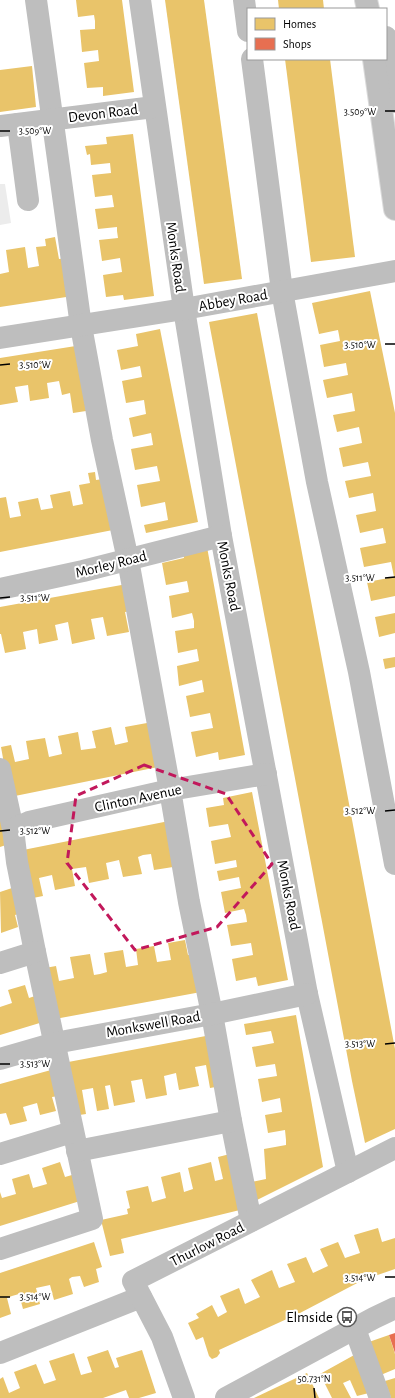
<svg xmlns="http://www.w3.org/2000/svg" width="395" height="1398" font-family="'Alegreya Sans',sans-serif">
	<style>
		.green { fill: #ececec }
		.homes { fill: #e9c46a }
		.shops { fill: #e76f51 }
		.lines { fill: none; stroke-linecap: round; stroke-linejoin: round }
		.major-casing { stroke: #dbdbdb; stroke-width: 24 }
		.minor { stroke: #bebebe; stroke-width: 22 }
		.major { stroke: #bebebe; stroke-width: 22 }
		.marked { fill: none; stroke: #c2185b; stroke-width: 3; stroke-dasharray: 8 5; stroke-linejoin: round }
		.ticks { fill: none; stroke: #000; stroke-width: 1.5 }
		.labels { text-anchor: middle; stroke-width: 4; stroke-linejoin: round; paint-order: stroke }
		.street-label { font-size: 15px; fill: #000; stroke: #fff }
		.poi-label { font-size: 15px; fill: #000; stroke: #fff; text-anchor: end }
		.ticks-label { font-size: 10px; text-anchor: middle; fill: #000; stroke: #fff; stroke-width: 4; stroke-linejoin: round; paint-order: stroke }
	</style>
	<rect width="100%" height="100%" fill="#fff"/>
	<polygon class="green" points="0,184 5,184 11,223 0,225"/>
	<g class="homes">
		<polygon points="76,0 122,0 134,92 103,96 103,87 87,88 84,63 99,61 98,50 82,52 80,30 95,29 95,21 94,15 78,17"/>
		<polygon points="165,0 204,0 242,279 204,284"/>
		<polygon points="278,0 323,0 324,9 279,9"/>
		<polygon points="285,59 330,59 355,257 311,262"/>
		<polygon points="32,66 36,107 0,112 0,70"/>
		<polygon points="133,134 154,296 124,300 123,295 106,297 103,275 122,272 120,258 102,261 99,240 118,238 117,231 117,227 98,229 95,209 114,207 112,195 95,197 92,175 111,173 110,163 91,165 90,154 87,155 85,146 107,144 106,137"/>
		<polygon points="55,237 59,259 67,258 73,296 0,307 0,274 9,272 6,250 25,247 28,268 39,266 36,247 46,246 45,239"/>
		<polygon points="370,291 395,413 395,596 371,601 367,582 394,577 391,562 364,567 360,548 386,543 383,528 360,533 356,515 376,511 373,493 349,498 345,481 371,476 368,462 343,467 339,448 362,443 361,437 359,427 337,432 333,415 355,411 352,393 327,398 323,380 348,375 346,363 324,367 320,345 340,341 339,335 338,330 319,334 312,303"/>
		<polygon points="257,313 395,1049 395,1129 365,1143 352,1081 209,322"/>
		<polygon points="160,329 198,522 146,533 144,525 168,520 165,502 141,507 137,485 160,481 157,466 135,470 131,449 153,445 151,433 133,437 129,418 146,414 144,400 126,403 122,381 142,377 141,371 140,366 121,370 117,350 138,346 136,334"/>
		<polygon points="82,345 86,411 73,413 70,393 62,395 59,381 47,383 49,398 30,401 28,385 15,387 18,402 0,405 0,358"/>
		<polygon points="95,472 96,480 103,479 118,529 0,552 0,498 6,497 10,518 21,516 18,502 38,498 41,510 53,508 50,495 70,491 73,506 83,504 79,485 90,483 88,473"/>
		<polygon points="207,547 245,755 219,760 218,752 196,757 191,732 213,728 210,713 190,717 186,696 204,692 202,680 179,686 177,666 199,661 197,649 178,653 175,631 194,628 194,621 192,613 172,618 169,596 189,592 188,586 187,581 166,585 162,563 184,558 183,553"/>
		<polygon points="127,584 132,611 125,612 129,632 107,636 103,617 91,619 95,639 72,644 68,622 55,625 58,640 39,644 37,629 23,632 26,649 5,653 1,634 0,634 0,607"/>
		<polygon points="395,613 395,633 379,637 375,617"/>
		<polygon points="395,657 395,667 385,669 383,659"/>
		<polygon points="147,723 163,766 10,797 1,747 11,745 15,762 29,759 26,741 45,738 49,757 62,754 58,736 78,732 81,750 96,748 92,731 111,727 115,745 128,742 125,727"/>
		<polygon points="252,792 288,980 258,986 256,977 236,981 232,959 253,955 251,943 231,946 227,925 247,922 246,915 244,909 225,913 221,892 241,888 239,877 219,881 217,871 237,867 236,860 215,864 211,841 231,837 228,824 209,827 206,808 224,805 223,798"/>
		<polygon points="0,816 9,844 0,847"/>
		<polygon points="169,821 173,867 154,870 151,854 143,855 138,857 142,874 123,877 119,860 106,863 109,879 89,883 86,867 72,869 75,886 55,890 52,875 39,878 43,896 33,898 23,850"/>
		<polygon points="15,887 22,913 15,915 18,927 1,933 0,892"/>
		<polygon points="185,940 188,955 195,954 201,992 55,1019 45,968 56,966 59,981 74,978 70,957 90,954 94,975 100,974 107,972 104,953 123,950 126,967 138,965 136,949 154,946 157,962 171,960 168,943"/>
		<polygon points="25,985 29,998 35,996 43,1022 0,1035 0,1007 12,1003 8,990"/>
		<polygon points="296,1015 323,1167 253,1202 247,1183 266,1179 264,1149 286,1145 286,1140 285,1130 268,1133 265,1115 282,1112 280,1098 262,1102 258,1079 277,1076 275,1064 256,1067 252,1047 274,1043 271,1031 246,1035 244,1024"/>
		<polygon points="211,1035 221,1086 210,1088 206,1065 195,1067 199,1086 179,1090 176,1073 164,1076 167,1095 146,1099 142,1079 131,1081 135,1102 114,1106 110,1085 105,1086 109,1109 97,1111 93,1088 82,1090 86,1114 73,1116 63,1063"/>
		<polygon points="51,1070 58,1096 52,1097 56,1111 40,1115 37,1103 23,1107 27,1121 10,1125 6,1113 0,1114 0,1084"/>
		<polygon points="230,1154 244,1209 121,1239 124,1253 110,1256 101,1220 128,1214 127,1209 130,1208 126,1191 148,1186 152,1202 166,1198 161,1177 180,1172 184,1192 193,1189 188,1168 211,1162 215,1181 223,1179 218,1157"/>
		<polygon points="60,1162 65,1177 72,1175 80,1201 0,1226 0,1192 2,1198 16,1194 12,1179 29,1174 33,1188 47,1184 42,1168"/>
		<polygon points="378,1228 382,1242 395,1238 395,1269 363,1280 300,1313 219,1350 220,1353 217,1357 212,1359 209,1356 203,1337 196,1340 188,1323 199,1318 196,1314 212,1305 218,1317 227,1312 220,1296 239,1288 245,1304 260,1297 251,1280 272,1270 279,1288 295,1282 287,1264 306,1257 313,1273 328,1266 320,1249 338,1242 345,1258 360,1253 354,1235"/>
		<polygon points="94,1242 102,1267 96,1269 99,1282 84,1287 80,1276 72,1277 69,1279 73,1294 54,1300 50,1285 36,1288 40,1304 23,1309 19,1294 12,1296 7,1298 11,1314 0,1318 0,1273"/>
		<polygon points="389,1335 395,1354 395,1369 376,1377 366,1343"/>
		<polygon points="108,1350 115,1368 119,1367 116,1358 142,1350 156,1393 139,1398 129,1398 126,1390 103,1398 0,1398 0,1379 3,1377 9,1393 20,1388 14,1372 36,1364 44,1384 56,1380 49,1361 74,1353 81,1375 92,1372 87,1357"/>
		<polygon points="356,1354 369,1393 357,1396 350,1380 343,1383 351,1398 332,1398 320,1374"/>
		<polygon points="307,1373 319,1398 254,1398 275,1388"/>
		<polygon points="395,1378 395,1398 391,1398 385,1381"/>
	</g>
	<polygon class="shops" points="395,1333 395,1353 389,1335"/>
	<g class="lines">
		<defs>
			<g id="major">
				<polyline points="366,0 368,9"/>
				<polyline points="374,59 395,209"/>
			</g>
		</defs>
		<use href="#major" class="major-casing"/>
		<g class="minor">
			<polyline points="36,0 81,326 102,440 128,560 170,790 189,902 212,1014 231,1121 251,1221"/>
			<polyline points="140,0 184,309 221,536 307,994 348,1172"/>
			<polyline points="244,0 248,31"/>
			<polyline points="386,37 395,102"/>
			<polyline points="252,59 282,291 317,482 359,672 395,864"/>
			<polyline points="18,124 28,200"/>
			<polyline points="0,126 154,107"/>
			<polyline points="0,338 184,309 395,271"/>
			<polyline points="0,589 83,571 221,536"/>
			<polyline points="0,769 13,829 17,862 35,952 92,1219 0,1249"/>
			<polyline points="13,829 29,822 170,790 266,774"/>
			<polyline points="0,963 35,952"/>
			<polyline points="0,1059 55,1043 212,1014 307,994"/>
			<polyline points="77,1151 231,1121"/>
			<polyline points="0,1154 72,1132"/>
			<polyline points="355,1329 380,1398"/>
			<polyline points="0,1353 141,1297"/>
			<polyline points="184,1398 162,1337 133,1281 395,1148"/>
			<polyline points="226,1398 374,1318 395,1308"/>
		</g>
		<use href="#major" class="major"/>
	</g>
	<path class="marked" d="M144,765L226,794L272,864L217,927L135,950L67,863L76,796Z"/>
	<path class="ticks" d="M385,111H395M0,131H10M385,344H395M0,365L10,364M385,578L395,577M0,598L10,597M385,811L395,810M0,831L10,830M385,1044L395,1043M0,1064H10M385,1277H395M0,1297H10M314,1388L315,1398"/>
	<defs>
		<symbol id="bus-ring" viewBox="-11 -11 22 22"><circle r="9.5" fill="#fff" stroke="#595959" stroke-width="1.5"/><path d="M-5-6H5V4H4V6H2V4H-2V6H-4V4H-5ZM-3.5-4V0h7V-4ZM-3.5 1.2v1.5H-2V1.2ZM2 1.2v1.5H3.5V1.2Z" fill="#595959"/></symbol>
	</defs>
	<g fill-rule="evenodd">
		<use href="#bus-ring" x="336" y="1306" width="22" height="22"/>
	</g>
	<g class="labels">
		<g class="street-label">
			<text transform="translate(103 113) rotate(-7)" y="5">Devon Road</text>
			<text transform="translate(176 257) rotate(82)" y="5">Monks Road</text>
			<text transform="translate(233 300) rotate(-10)" y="5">Abbey Road</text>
			<text transform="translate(111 564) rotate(-14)" y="5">Morley Road</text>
			<text transform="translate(229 576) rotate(79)" y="5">Monks Road</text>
			<text transform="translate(138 798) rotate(-12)" y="5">Clinton Avenue</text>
			<text transform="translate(289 895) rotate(79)" y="5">Monks Road</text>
			<text transform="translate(153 1024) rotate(-10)" y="5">Monkswell Road</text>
			<text transform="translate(207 1244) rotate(-27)" y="5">Thurlow Road</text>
		</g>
		<g class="poi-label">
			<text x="333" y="1322">Elmside</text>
		</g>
	</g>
	<g class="ticks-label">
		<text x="360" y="115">3.509°W</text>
		<text x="35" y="134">3.509°W</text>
		<text x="360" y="348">3.510°W</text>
		<text x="35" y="368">3.510°W</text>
		<text x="360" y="581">3.511°W</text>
		<text x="35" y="601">3.511°W</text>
		<text x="360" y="814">3.512°W</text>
		<text x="35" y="834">3.512°W</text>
		<text x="360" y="1047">3.513°W</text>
		<text x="35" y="1067">3.513°W</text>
		<text x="360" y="1281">3.514°W</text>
		<text x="35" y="1300">3.514°W</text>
		<text x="314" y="1382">50.731°N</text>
	</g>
	<rect x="247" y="8" width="140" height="52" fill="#ffffff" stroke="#999999"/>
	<rect x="255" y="18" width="20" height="12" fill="#e9c46a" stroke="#999999"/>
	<text x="283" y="28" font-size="12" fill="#000000">Homes</text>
	<rect x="255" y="38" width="20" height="12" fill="#e76f51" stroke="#999999"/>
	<text x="283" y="48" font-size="12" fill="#000000">Shops</text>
</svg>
